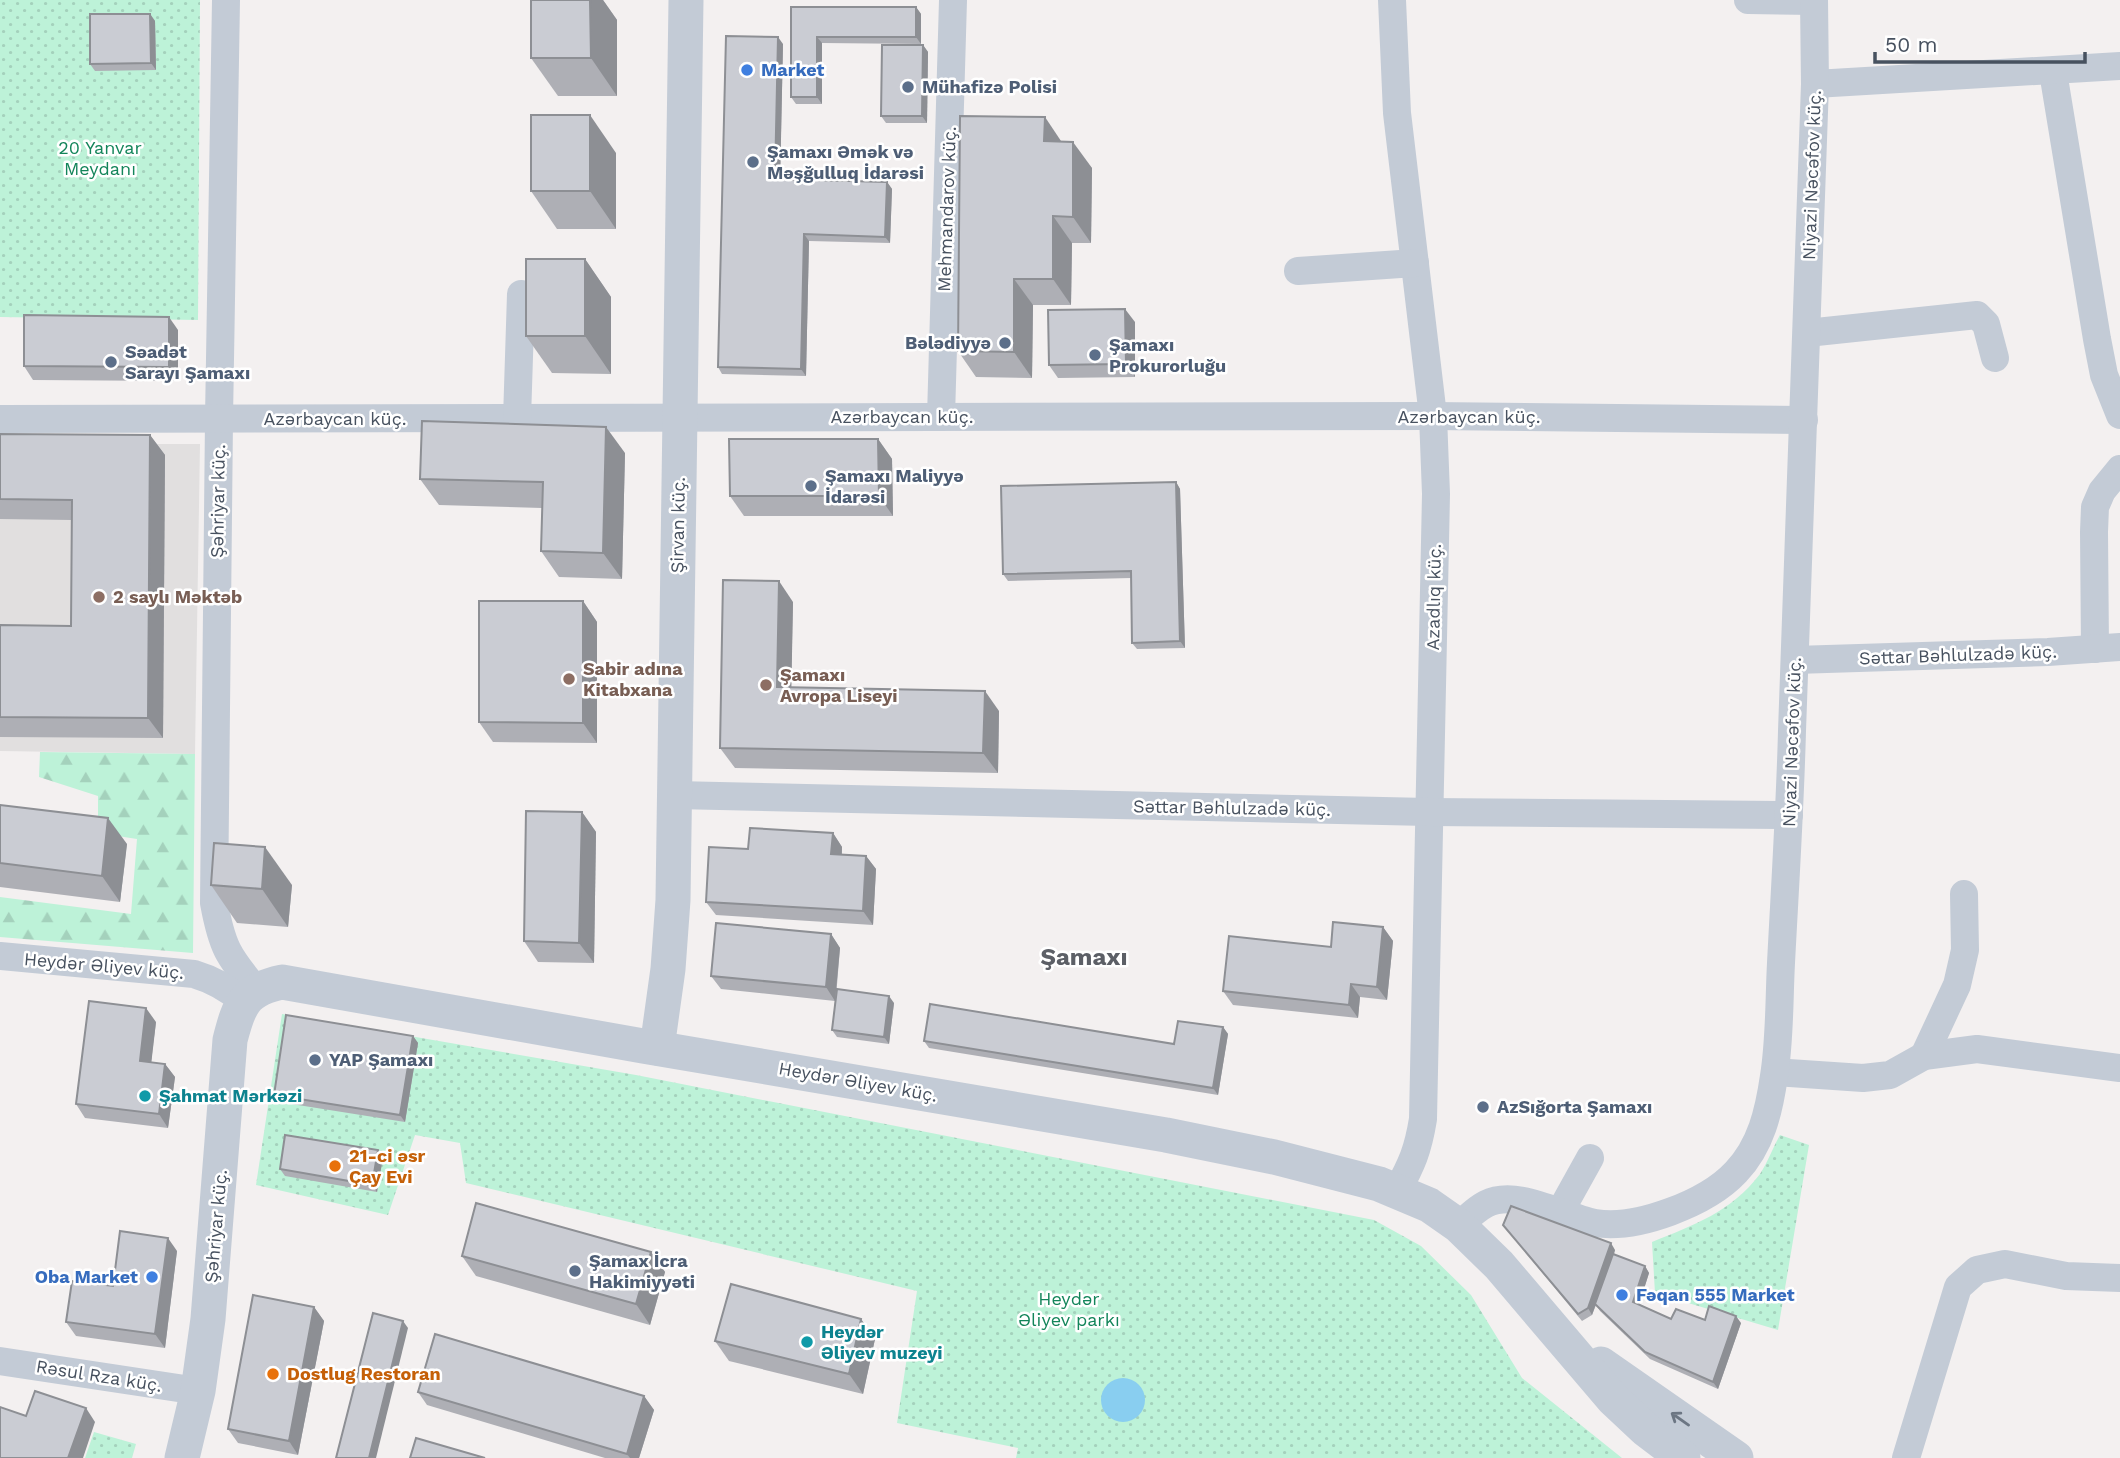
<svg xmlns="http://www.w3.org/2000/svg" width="2120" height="1458" font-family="'Work Sans',sans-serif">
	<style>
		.education { fill: #e1dfdf }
		.forest { fill: url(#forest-firs) }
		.park { fill: url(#park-dots) }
		.water { fill: #89cef0 }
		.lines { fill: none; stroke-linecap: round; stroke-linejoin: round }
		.minor { stroke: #c3cbd6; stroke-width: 28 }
		.tertiary { stroke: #c3cbd6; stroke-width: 35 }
		.wall { fill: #aeafb5 }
		.shaded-wall { fill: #8d8f94 }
		.building { fill: #caccd3; stroke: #8d8f94; stroke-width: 2 }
		.oneway { stroke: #6c7683 }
		.shop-dot { fill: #3f7fe0; stroke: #fff; stroke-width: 2.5 }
		.service-dot { fill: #5c6f8a; stroke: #fff; stroke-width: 2.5 }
		.education-dot { fill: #8d6e63; stroke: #fff; stroke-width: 2.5 }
		.culture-dot { fill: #0f9aa8; stroke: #fff; stroke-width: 2.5 }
		.food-dot { fill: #e8710a; stroke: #fff; stroke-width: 2.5 }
		.labels { text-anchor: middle; stroke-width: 5; stroke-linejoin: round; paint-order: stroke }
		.shop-label { font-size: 18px; font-weight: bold; fill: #366cbe; stroke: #fff; text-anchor: start }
		.service-label { font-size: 18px; font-weight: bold; fill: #4e5e75; stroke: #fff; text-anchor: start }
		.park-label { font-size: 18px; fill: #13855a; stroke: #fff }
		.street-label { font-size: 18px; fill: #47515f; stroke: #fff }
		.education-label { font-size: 18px; font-weight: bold; fill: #785e54; stroke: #fff; text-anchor: start }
		.culture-label { font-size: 18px; font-weight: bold; fill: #0d838f; stroke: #fff; text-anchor: start }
		.food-label { font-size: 18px; font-weight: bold; fill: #c56008; stroke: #fff; text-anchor: start }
		.district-label { font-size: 24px; font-weight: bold; fill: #5c5f66; stroke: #fff }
	</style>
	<defs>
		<pattern id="forest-firs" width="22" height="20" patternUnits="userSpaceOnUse" patternTransform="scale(1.75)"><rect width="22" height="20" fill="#bdf2d8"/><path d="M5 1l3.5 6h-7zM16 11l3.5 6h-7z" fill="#a4d1bc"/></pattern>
		<pattern id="park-dots" width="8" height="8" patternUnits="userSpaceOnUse" patternTransform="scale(1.75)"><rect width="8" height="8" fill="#bdf2d8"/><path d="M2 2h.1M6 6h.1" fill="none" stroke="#a4d1bc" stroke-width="1.8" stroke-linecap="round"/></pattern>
	</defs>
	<rect width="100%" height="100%" fill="#f3f0f0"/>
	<polygon class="education" points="0,444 200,444 195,754 0,751"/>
	<polygon class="forest" points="40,752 195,754 193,953 0,937 0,897 131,914 137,839 98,833 98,796 39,777"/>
	<g class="park">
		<polygon points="0,0 200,0 198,320 0,317"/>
		<polygon points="282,1014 636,1075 1374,1220 1421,1246 1471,1295 1522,1378 1622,1458 1016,1458 1018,1448 897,1423 917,1291 466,1183 460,1143 415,1135 388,1215 256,1185"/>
		<path d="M1780,1135L1809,1145L1778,1330L1655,1293L1652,1242C1694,1225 1731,1212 1760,1174C1768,1162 1773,1147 1780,1135Z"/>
		<polygon points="94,1432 136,1444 132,1458 85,1458"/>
	</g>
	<circle class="water" cx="1123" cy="1400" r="22"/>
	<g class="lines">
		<g class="minor">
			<path d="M226,0L219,419L214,903C222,947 228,956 256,990"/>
			<path d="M1392,0L1397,113L1433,416L1436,494L1423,1119C1418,1150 1412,1164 1397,1191"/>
			<polyline points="1748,0 1814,1"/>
			<polyline points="2053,72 2097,339 2104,375 2120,415"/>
			<polyline points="1815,84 2120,66"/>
			<polyline points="1298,271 1415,263"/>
			<polyline points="1807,333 1977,315 1986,324 1995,358"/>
			<polyline points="941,417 953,0"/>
			<polyline points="0,419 1433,416 1804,420"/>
			<polyline points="517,419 521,294"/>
			<polyline points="2095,649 2094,532 2095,507 2102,491 2120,469"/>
			<polyline points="1795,660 2048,652 2120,647"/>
			<polyline points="675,795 1428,812 1789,815"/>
			<path d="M0,956L194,974C214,980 228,988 243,1001"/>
			<polyline points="1924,1056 1957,985 1965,950 1964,894"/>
			<polyline points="1775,1072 1863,1078 1890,1075 1924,1056 1977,1049 2120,1068"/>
			<polyline points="1560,1212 1590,1158"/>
			<path d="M1459,1226C1467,1218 1476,1209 1486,1204C1517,1188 1563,1217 1595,1223C1637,1230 1707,1203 1736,1172C1761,1146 1769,1111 1774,1076C1780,1039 1779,1000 1781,963C1785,886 1790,809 1792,731C1801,516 1808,300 1815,84L1814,0"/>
			<polyline points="0,1361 198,1391"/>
			<polyline points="1906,1458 1958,1287 1977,1270 2005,1264 2066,1276 2120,1278"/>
		</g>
		<g class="tertiary">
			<polyline points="657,1048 668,969 673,900 686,0"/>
			<polyline points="1601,1364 1736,1458"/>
			<path d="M182,1458L198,1391L208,1319L230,1040C239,1005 244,990 282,982L643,1046L1166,1135L1274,1157L1379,1184L1429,1205L1459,1226L1499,1265L1613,1399L1645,1429L1683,1458"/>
		</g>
	</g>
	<g class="wall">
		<polygon points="531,0 603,0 617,20 617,96 558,96 531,58"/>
		<polygon points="791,7 916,7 921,14 921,44 822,43 822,104 796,104 791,97"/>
		<polygon points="150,14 155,21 156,70 95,71 90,64"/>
		<polygon points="783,44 780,179 887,182 892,189 890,243 809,241 806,376 722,374 718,367"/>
		<polygon points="923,45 928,52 927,123 886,123 881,116"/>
		<polygon points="1062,142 1092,168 1091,243 1072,243 1071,305 1033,305 1032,378 976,377 958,351"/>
		<polygon points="616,153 616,229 557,229 531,191"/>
		<polygon points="585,259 611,297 611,374 552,373 526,336"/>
		<polygon points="1135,322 1135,377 1058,378 1049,365"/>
		<polygon points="178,330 178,381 33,380 24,366"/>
		<polygon points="0,434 150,435 165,455 163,738 0,737 0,625 71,626 72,520 0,519"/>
		<polygon points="878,439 892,459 893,516 744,516 730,496"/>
		<polygon points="625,453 622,579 559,577 541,551 542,508 439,505 420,479"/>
		<polygon points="1176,482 1180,489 1185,648 1137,649 1132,643 1131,578 1008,581 1003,574"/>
		<polygon points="583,601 597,622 597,743 493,742 479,722"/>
		<polygon points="793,602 791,687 999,711 998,773 735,768 720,748"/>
		<polygon points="0,805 127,844 120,902 0,887"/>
		<polygon points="582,812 596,832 594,963 538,962 524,941"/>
		<polygon points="833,833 842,847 842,854 866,856 876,869 873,925 716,915 706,902 748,849"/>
		<polygon points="211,885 292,885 288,927 237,923"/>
		<polygon points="1383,927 1393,941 1387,1000 1360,997 1358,1018 1233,1005 1223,991 1331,947"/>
		<polygon points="831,934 840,948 836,997 894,1003 889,1044 837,1037 832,1030 835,1001 721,989 711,976"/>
		<polygon points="156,1022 151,1062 165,1064 175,1077 168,1128 85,1118 76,1104"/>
		<polygon points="1223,1027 1228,1034 1218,1095 929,1048 924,1041 1174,1044"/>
		<polygon points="413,1036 418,1043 405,1122 279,1102 274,1095"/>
		<polygon points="378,1150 383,1157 377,1192 285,1176 280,1169"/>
		<polygon points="1503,1225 1615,1250 1614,1255 1645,1266 1649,1273 1639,1304 1671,1319 1741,1323 1718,1389 1650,1359 1600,1311 1596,1305 1592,1315 1582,1321"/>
		<polygon points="177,1251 165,1348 76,1336 66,1322 113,1286"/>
		<polygon points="651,1252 665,1272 650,1325 476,1276 462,1256"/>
		<polygon points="314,1307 324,1321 298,1455 238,1443 228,1429"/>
		<polygon points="861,1319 875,1339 863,1394 729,1361 715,1341"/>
		<polygon points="418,1392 644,1396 654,1410 639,1458 605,1458 427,1405"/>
	</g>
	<g class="shaded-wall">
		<polygon points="590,0 603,0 617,20 617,96 591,58"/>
		<polygon points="916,7 921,14 921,44 916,37"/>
		<polygon points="150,14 155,21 156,70 151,63"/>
		<polygon points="778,37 783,44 780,186 775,179"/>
		<polygon points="817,37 822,43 822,104 817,97"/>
		<polygon points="923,45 928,52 927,123 922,116"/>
		<polygon points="590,115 616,153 616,229 590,191"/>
		<polygon points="1045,117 1063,144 1044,141"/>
		<polygon points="1073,142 1092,168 1091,243 1073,217"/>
		<polygon points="887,182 892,189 890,243 885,237"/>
		<polygon points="1053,216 1072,243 1071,305 1053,279"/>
		<polygon points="804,234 809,241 806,376 801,369"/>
		<polygon points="585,259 611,297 611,374 585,336"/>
		<polygon points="1014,279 1033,305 1032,378 1014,352"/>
		<polygon points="1125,309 1135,322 1135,377 1126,364"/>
		<polygon points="169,317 178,330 178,381 169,367"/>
		<polygon points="606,427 625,453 622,579 603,553"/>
		<polygon points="150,435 165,455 163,738 148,718"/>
		<polygon points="878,439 892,459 893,516 879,496"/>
		<polygon points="1176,482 1180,489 1185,648 1180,641"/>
		<polygon points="779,581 793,602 791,707 777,687"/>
		<polygon points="583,601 597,622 597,743 583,723"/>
		<polygon points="985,691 999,711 998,773 983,753"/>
		<polygon points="582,812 596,832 594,963 579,943"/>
		<polygon points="108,818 127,844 120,902 102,876"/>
		<polygon points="833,833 842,847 841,867 831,854"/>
		<polygon points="265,847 292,885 288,927 262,889"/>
		<polygon points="866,856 876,869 873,925 863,911"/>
		<polygon points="1383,927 1393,941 1387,1000 1377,987"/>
		<polygon points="831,934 840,948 835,1001 826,987"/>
		<polygon points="1351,984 1360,997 1358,1018 1349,1005"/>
		<polygon points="889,996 894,1003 889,1044 884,1037"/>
		<polygon points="146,1008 156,1022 150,1074 140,1061"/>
		<polygon points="1223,1027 1228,1034 1218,1095 1213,1088"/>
		<polygon points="413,1036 418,1043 405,1122 400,1115"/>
		<polygon points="165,1064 175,1077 168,1128 159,1114"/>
		<polygon points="378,1150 383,1157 377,1192 372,1185"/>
		<polygon points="168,1238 177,1251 165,1348 155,1334"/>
		<polygon points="1611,1243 1615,1250 1592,1315 1588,1308"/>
		<polygon points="651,1252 665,1272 650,1325 636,1304"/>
		<polygon points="1645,1266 1649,1273 1638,1308 1633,1302"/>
		<polygon points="314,1307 324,1321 298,1455 289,1441"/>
		<polygon points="1736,1316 1741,1323 1718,1389 1713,1382"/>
		<polygon points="861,1319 875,1339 863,1394 849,1374"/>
		<polygon points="403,1321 408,1328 376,1458 369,1458"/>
		<polygon points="644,1396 654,1410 639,1458 630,1458 627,1454"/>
		<polygon points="86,1408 95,1422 83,1458 68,1458"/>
	</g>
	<g class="building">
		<polygon points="531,0 590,0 591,58 531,58"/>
		<polygon points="791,7 916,7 916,37 817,37 817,97 791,97"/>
		<polygon points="90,14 150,14 151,63 90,64"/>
		<polygon points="726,36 778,37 775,179 887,182 885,237 804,234 801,369 718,367"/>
		<polygon points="882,45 923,45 922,116 881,116"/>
		<rect x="531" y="115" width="59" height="76"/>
		<polygon points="960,116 1045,117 1044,141 1073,142 1073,217 1053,216 1053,279 1014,279 1014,352 958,351"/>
		<rect x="526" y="259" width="59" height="77"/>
		<polygon points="1125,309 1126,364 1049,365 1048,310"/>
		<polygon points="24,315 169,317 169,367 24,366"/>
		<polygon points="422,421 606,427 603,553 541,551 543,482 420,479"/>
		<polygon points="0,434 150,435 148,718 0,717 0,625 71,626 72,500 0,499"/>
		<polygon points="729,439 878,439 879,496 730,496"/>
		<polygon points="1176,482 1180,641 1132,643 1131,571 1003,574 1001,486"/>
		<polygon points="723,580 779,581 777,687 985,691 983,753 720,748"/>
		<polygon points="479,601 583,601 583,723 479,722"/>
		<polygon points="0,805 108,818 102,876 0,863"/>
		<polygon points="526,811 582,812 579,943 524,941"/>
		<polygon points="750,828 833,833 831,854 866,856 863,911 706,902 709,847 748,849"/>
		<polygon points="214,843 265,847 262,889 211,885"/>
		<polygon points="1333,922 1383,927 1377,987 1351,984 1349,1005 1223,991 1229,936 1331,947"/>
		<polygon points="716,923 831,934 826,987 711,976"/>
		<polygon points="837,989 889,996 884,1037 832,1030"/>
		<polygon points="89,1001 146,1008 140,1061 165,1064 159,1114 76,1104"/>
		<polygon points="930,1004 1174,1044 1178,1021 1223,1027 1213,1088 924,1041"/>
		<polygon points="286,1015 413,1036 400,1115 274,1095"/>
		<polygon points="285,1135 378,1150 372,1185 280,1169"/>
		<polygon points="476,1203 651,1252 636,1304 462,1256"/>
		<polygon points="1511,1206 1611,1243 1588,1308 1578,1314 1503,1225"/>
		<polygon points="120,1231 168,1238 155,1334 66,1322 72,1281 113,1286"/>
		<polygon points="1613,1254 1645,1266 1633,1302 1671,1319 1676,1309 1705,1320 1709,1306 1736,1316 1713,1382 1645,1352 1595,1304"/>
		<polygon points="731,1284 861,1319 849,1374 715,1341"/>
		<polygon points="253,1295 314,1307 289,1441 228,1429"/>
		<polygon points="373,1313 403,1321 369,1458 336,1458"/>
		<polygon points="435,1334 644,1396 627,1454 418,1392"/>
		<polygon points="35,1391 86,1408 68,1458 0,1458 0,1407 26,1416"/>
		<polygon points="416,1438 485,1458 410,1458"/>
	</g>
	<defs><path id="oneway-shaft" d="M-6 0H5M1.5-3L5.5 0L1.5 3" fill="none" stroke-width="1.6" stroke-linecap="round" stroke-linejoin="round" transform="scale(1.75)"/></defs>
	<use class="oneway" href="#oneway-shaft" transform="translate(1680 1419) rotate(-145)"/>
	<g class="shop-dot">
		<circle cx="747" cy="70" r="7"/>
		<circle cx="152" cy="1277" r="7"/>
		<circle cx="1622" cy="1295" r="7"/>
	</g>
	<g class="service-dot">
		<circle cx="908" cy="87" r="7"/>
		<circle cx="753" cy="162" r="7"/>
		<circle cx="1005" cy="343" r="7"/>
		<circle cx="1095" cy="355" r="7"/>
		<circle cx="111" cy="362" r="7"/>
		<circle cx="811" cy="486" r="7"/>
		<circle cx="315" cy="1060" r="7"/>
		<circle cx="1483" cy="1107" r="7"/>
		<circle cx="575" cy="1271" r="7"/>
	</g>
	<g class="education-dot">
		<circle cx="99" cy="597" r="7"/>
		<circle cx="569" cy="679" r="7"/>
		<circle cx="766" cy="685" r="7"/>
	</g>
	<g class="culture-dot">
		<circle cx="145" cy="1096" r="7"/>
		<circle cx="807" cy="1342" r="7"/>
	</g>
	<g class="food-dot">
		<circle cx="335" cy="1166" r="7"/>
		<circle cx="273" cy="1374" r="7"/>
	</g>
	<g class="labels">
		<g class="shop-label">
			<text x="761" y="76">Market</text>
			<text x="138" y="1283" text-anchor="end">Oba Market</text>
			<text x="1636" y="1301">Fəqan 555 Market</text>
		</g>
		<g class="service-label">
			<text x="922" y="93">Mühafizə Polisi</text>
			<text x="767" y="158">Şamaxı Əmək və<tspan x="767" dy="21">Məşğulluq İdarəsi</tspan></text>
			<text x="991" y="349" text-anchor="end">Bələdiyyə</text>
			<text x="1109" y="351">Şamaxı<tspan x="1109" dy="21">Prokurorluğu</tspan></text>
			<text x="125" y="358">Səadət<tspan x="125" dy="21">Sarayı Şamaxı</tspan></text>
			<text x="825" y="482">Şamaxı Maliyyə<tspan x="825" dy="21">İdarəsi</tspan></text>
			<text x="329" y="1066">YAP Şamaxı</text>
			<text x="1497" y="1113">AzSığorta Şamaxı</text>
			<text x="589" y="1267">Şamax İcra<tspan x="589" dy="21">Hakimiyyəti</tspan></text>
		</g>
		<g class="park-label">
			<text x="100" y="154">20 Yanvar<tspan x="100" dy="21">Meydanı</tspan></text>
			<text x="1069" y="1305">Heydər<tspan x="1069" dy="21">Əliyev parkı</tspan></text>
		</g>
		<g class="street-label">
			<text transform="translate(1812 175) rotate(-88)" y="6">Niyazi Nəcəfov küç.</text>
			<text transform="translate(947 209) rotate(-88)" y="6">Mehmandarov küç.</text>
			<text x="902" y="423">Azərbaycan küç.</text>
			<text x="1469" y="423">Azərbaycan küç.</text>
			<text x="335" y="425">Azərbaycan küç.</text>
			<text transform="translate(218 501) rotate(-89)" y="6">Şəhriyar küç.</text>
			<text transform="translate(678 525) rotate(-89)" y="6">Şirvan küç.</text>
			<text transform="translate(1434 597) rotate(-89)" y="6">Azadlıq küç.</text>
			<text transform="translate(1958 655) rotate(-2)" y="6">Səttar Bəhlulzadə küç.</text>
			<text transform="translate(1792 742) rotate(-88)" y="6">Niyazi Nəcəfov küç.</text>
			<text transform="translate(1232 808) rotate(1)" y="6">Səttar Bəhlulzadə küç.</text>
			<text transform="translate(104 966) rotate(5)" y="6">Heydər Əliyev küç.</text>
			<text transform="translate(858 1082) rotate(10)" y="6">Heydər Əliyev küç.</text>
			<text transform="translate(216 1226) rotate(-85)" y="6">Şəhriyar küç.</text>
			<text transform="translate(99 1376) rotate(9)" y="6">Rəsul Rza küç.</text>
		</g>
		<g class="education-label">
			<text x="113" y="603">2 saylı Məktəb</text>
			<text x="583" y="675">Sabir adına<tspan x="583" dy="21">Kitabxana</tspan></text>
			<text x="780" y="681">Şamaxı<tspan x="780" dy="21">Avropa Liseyi</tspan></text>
		</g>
		<g class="culture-label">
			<text x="159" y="1102">Şahmat Mərkəzi</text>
			<text x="821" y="1338">Heydər<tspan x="821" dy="21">Əliyev muzeyi</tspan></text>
		</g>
		<g class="food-label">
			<text x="349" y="1162">21-ci əsr<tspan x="349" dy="21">Çay Evi</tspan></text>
			<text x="287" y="1380">Dostlug Restoran</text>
		</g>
		<g class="district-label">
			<text x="1084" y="965">Şamaxı</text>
		</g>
	</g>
	<path d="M1875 52v10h210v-10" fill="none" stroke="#47515f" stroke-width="3.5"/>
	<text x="1885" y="52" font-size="21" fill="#47515f" stroke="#ffffff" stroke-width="5" paint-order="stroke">50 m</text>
</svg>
